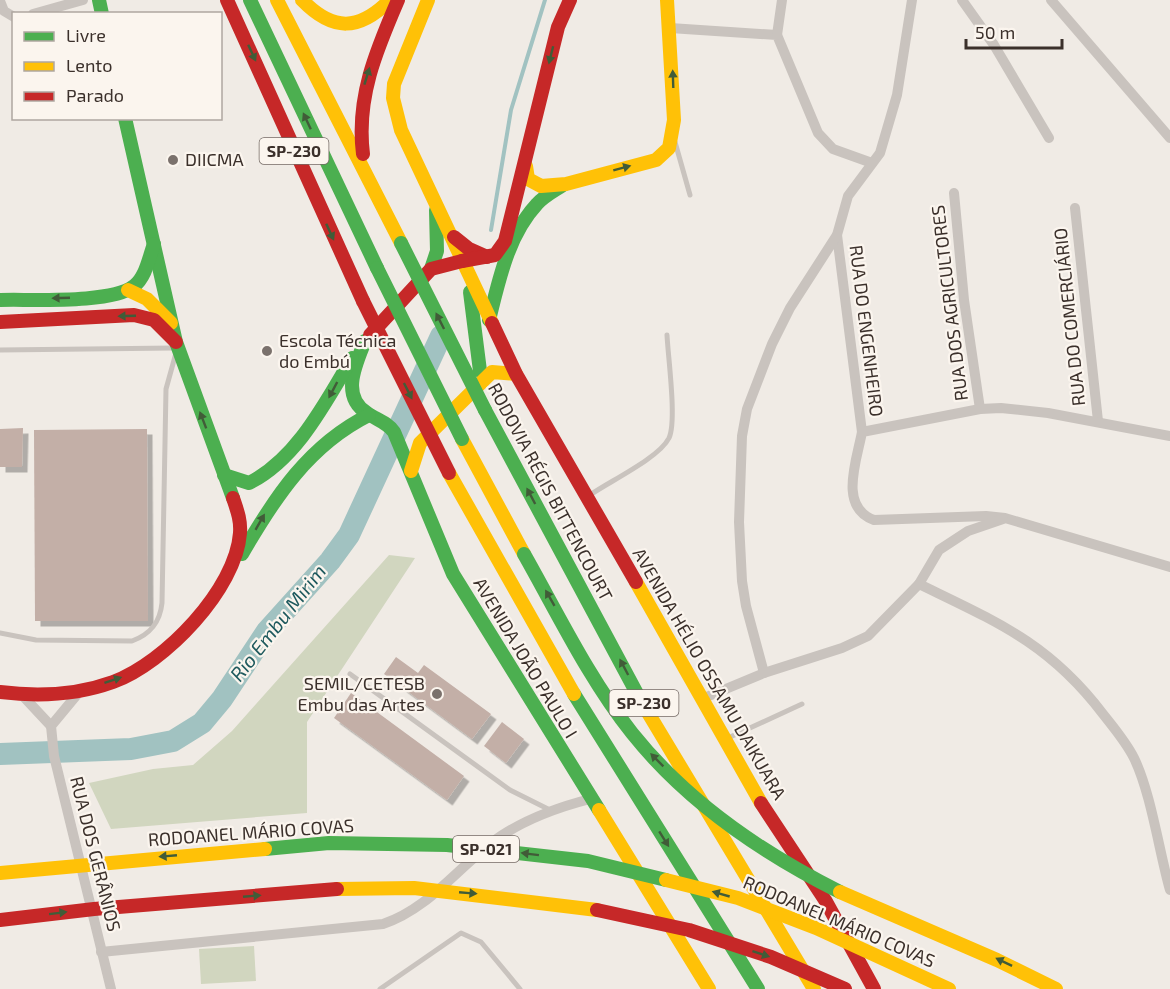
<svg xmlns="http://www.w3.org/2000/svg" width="1170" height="989" font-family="'Exo 2',sans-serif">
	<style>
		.green { fill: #d1d6bf }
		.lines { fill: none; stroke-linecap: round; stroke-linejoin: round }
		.stream { stroke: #a1c2c1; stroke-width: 4 }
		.river { stroke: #a1c2c1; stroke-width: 22 }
		.building { fill: #c3afa7; filter: url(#shadow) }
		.lane { stroke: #c9c3be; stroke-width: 5 }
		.street { stroke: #c9c3be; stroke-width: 10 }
		.fast { stroke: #4caf50; stroke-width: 14 }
		.slow { stroke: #ffc107; stroke-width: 14 }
		.jam { stroke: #c62828; stroke-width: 14 }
		.fast-bridge { stroke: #4caf50; stroke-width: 14 }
		.slow-bridge { stroke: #ffc107; stroke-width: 14 }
		.jam-bridge { stroke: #c62828; stroke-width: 14 }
		.oneway { fill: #415c38 }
		.poi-dot { fill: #7a716c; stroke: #fbf5ee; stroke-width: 2 }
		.labels { text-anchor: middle; stroke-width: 4.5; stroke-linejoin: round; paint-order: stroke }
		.shield { fill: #fbf5ee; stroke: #756b66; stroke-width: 1.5 }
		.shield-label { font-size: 16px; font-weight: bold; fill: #3b302b }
		.poi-label { font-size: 18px; fill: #3b302b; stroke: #fbf5ee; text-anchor: start }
		.street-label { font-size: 18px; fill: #3b302b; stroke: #fbf5ee }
		.water-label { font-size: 20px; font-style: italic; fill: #1f5a5e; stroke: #fbf5ee }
	</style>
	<defs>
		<filter id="shadow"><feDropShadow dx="5.5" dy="5.5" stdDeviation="0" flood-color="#0004"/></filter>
	</defs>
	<rect width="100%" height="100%" fill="#f0ebe5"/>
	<g class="green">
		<polygon points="389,555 415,558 307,722 307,813 111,829 89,783 153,769 193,765 232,731"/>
		<polygon points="254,946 256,981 201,984 199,949"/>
	</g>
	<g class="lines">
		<polyline class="stream" points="491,230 511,110 545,0"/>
		<polyline class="river" points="0,754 131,749 173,741 202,723 222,699 267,631 330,561 349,535 441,336"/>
	</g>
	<g class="building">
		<polygon points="23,428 22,467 0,467 0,429"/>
		<polygon points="147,429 148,621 35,621 34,430"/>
		<polygon points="396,657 418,673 424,665 491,714 472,739 384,674"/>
		<polygon points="351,693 464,776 447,800 334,718"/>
		<polygon points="502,722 524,739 506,763 484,746"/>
	</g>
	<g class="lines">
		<g class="lane">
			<polyline points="675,142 690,195"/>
			<polyline points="0,350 174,348"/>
			<path d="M590,495C610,481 659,458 669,438C677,421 668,357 667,335"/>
			<path d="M0,633L36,640L132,641C151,634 160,622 162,603L166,389L176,353"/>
			<polyline points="350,674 510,790 550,810"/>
			<polyline points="728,738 802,704"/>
			<polyline points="380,989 461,933 481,942 520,989"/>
		</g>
		<g class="street">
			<polyline points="962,0 994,45 1049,138"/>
			<polyline points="1051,0 1170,138"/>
			<polyline points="0,1 4,11 14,17"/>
			<polyline points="33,14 83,0"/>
			<polyline points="670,28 777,35 818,133 833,149 872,163"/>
			<polyline points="777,35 782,0"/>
			<polyline points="954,193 964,300 980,409"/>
			<polyline points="1075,208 1098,421"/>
			<polyline points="837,235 862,432"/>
			<path d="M1170,436L1048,413L1001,408L980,409L862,432C857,460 838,507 874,520L986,516L1005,518L1170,567"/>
			<path d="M919,584C997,622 1049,643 1103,714C1114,728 1126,742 1134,758C1151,793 1159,851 1170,890"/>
			<polyline points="764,673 746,606 742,581 739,522 742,436 747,409 772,344 790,308 837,235 848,196 880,153 897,95 912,0"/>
			<polyline points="80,691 51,726 54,756 111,989"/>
			<polyline points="23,696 51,726"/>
			<polyline points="704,698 764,673 842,648 868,636 919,584 939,550 968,531 1003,519"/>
			<path d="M101,952L383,924C431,908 460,864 501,836C528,818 559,807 590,799"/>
		</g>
		<g class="fast">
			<polyline points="99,0 102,14"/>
			<polyline points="250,0 377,268"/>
			<polyline points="125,118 176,342 233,498"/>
			<polyline points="431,269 437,251 436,210"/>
			<polyline points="470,292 480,371"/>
			<path d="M0,300C30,299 112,304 134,286C146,277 149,257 154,244"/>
			<path d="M489,320C499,280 508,235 537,204C544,196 554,191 563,185"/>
			<path d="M365,341C356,364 340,396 367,413C377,420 387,422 394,432L453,574L599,810"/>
			<polyline points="485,410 641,701"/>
			<path d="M224,475L249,483C297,459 325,403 352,358"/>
			<path d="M242,554C275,497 309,445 369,415"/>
			<polyline points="574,694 758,989"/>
		</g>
		<g class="slow">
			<polyline points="277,0 401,243"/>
			<path d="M302,0C333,32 359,31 390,0"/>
			<polyline points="428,0 394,84 393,98 401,130 492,323"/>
			<polyline points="526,166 528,179 541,186 566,184 656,160 669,148 674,120 667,0"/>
			<polyline points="128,290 147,299 171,323"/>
			<polyline points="462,439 524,554"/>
			<polyline points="411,471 420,443 492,372 516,374"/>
			<polyline points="449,473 574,694"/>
			<polyline points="636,582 761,803"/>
			<polyline points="641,701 814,989"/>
			<polyline points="599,810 709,989"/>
		</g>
		<g class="jam">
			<polyline points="227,0 363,301"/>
			<path d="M363,154C356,98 376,51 398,0"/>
			<polyline points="454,237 469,249 487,257"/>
			<polyline points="462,261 495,255 505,241 558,27 570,0"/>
			<polyline points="0,322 134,315 154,320 176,342"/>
			<polyline points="492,323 516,374 636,582"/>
			<polyline points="370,335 431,269 462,261"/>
			<path d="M0,692C39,697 77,695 113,682C165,663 236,589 240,533C241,520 237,510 233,498"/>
			<polyline points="761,803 825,900 874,989"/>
		</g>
		<g class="fast-bridge">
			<polyline points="401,243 485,410"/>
			<polyline points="377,268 462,439"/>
			<path d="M524,554C558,614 589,679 632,733C687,802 762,853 840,892"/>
			<polyline points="265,849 329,843 447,845 588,861 666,880"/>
		</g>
		<g class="slow-bridge">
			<polyline points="0,873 265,849"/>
			<polyline points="666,880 738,898 816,928 949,989"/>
			<polyline points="337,889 414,888 597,910"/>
			<polyline points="840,892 997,960 1056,989"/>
		</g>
		<g class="jam-bridge">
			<polyline points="363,301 449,473"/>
			<polyline points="597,910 689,930 771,957 845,989"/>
			<polyline points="0,920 94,909 337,889"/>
		</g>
	</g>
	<defs><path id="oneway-solid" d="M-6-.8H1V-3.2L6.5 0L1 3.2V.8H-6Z" transform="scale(1.5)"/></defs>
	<g class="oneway">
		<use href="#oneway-solid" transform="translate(252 53) rotate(65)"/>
		<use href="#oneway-solid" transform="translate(551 55) rotate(104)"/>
		<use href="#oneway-solid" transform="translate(367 76) rotate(-73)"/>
		<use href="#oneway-solid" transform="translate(673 79) rotate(-92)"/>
		<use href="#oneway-solid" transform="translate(307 121) rotate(-115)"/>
		<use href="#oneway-solid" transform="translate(622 168) rotate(-15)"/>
		<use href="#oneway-solid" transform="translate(330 232) rotate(65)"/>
		<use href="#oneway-solid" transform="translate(61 298) rotate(178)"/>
		<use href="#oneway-solid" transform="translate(127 316) rotate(178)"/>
		<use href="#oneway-solid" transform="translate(440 321) rotate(-117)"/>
		<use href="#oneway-solid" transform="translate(333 390) rotate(118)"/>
		<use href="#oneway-solid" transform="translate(408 391) rotate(63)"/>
		<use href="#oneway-solid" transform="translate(203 420) rotate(-111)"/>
		<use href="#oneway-solid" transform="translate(531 496) rotate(-118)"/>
		<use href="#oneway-solid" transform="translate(260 522) rotate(-60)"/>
		<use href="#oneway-solid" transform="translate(550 598) rotate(-120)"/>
		<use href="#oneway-solid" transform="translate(624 667) rotate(-118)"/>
		<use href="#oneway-solid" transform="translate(113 680) rotate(-18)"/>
		<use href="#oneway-solid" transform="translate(657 760) rotate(-135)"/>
		<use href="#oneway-solid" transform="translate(664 839) rotate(58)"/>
		<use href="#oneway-solid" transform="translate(530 854) rotate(-173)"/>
		<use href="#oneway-solid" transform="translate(168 856) rotate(175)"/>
		<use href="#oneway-solid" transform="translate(468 893) rotate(5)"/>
		<use href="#oneway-solid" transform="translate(721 894) rotate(-164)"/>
		<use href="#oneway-solid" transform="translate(252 896) rotate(-5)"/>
		<use href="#oneway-solid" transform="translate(58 913) rotate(-7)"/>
		<use href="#oneway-solid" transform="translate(761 954) rotate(18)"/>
		<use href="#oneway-solid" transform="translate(1004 962) rotate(-154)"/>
	</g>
	<g class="poi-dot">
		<circle cx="173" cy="160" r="6"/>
		<circle cx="267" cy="351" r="6"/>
		<circle cx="437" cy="694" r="6"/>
	</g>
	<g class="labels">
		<g class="shield">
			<rect x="259.5" y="138" width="69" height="26" rx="4.5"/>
			<rect x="609.5" y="690" width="69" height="26" rx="4.5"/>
			<rect x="453" y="836" width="66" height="26" rx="4.5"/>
		</g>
		<g class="shield-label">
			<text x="294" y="157">SP-230</text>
			<text x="644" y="709">SP-230</text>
			<text x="486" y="855">SP-021</text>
		</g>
		<g class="poi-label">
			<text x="185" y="166">DIICMA</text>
			<text x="279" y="347">Escola Técnica<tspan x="279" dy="21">do Embú</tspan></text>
			<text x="425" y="690" text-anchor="end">SEMIL/CETESB<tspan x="425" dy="21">Embu das Artes</tspan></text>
		</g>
		<g class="street-label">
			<text transform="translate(950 303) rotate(-97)" y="6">RUA DOS AGRICULTORES</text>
			<text transform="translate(1070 317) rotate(-96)" y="6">RUA DO COMERCIÁRIO</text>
			<text transform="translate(866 331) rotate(83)" y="6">RUA DO ENGENHEIRO</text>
			<text transform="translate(550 492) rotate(62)" y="6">RODOVIA RÉGIS BITTENCOURT</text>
			<text transform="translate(525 658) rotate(59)" y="6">AVENIDA JOÃO PAULO I</text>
			<text transform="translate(709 674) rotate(60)" y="6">AVENIDA HÉLIO OSSAMU DAIKUARA</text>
			<text transform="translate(251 833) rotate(-4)" y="6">RODOANEL MÁRIO COVAS</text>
			<text transform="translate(95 854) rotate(76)" y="6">RUA DOS GERÂNIOS</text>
			<text transform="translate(839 922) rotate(23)" y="6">RODOANEL MÁRIO COVAS</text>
		</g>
		<g class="water-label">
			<text transform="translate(278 623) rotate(-52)" y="7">Rio Embu Mirim</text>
		</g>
	</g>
	<rect x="12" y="12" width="210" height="108" fill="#fbf5ee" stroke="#aea6a0" stroke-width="1.5"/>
	<rect x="24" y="32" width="30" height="9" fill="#4caf50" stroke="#aea6a0" stroke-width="1.5"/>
	<text x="66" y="42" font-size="18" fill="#3b302b">Livre</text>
	<rect x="24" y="62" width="30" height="9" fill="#ffc107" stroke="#aea6a0" stroke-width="1.5"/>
	<text x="66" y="72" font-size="18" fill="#3b302b">Lento</text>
	<rect x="24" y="92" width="30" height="9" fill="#c62828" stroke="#aea6a0" stroke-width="1.5"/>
	<text x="66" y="102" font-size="18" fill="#3b302b">Parado</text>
	<path d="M966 39v9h96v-9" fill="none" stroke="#3b302b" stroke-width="3"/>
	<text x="975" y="39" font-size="18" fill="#3b302b" stroke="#fbf5ee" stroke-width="4.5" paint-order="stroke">50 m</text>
</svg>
